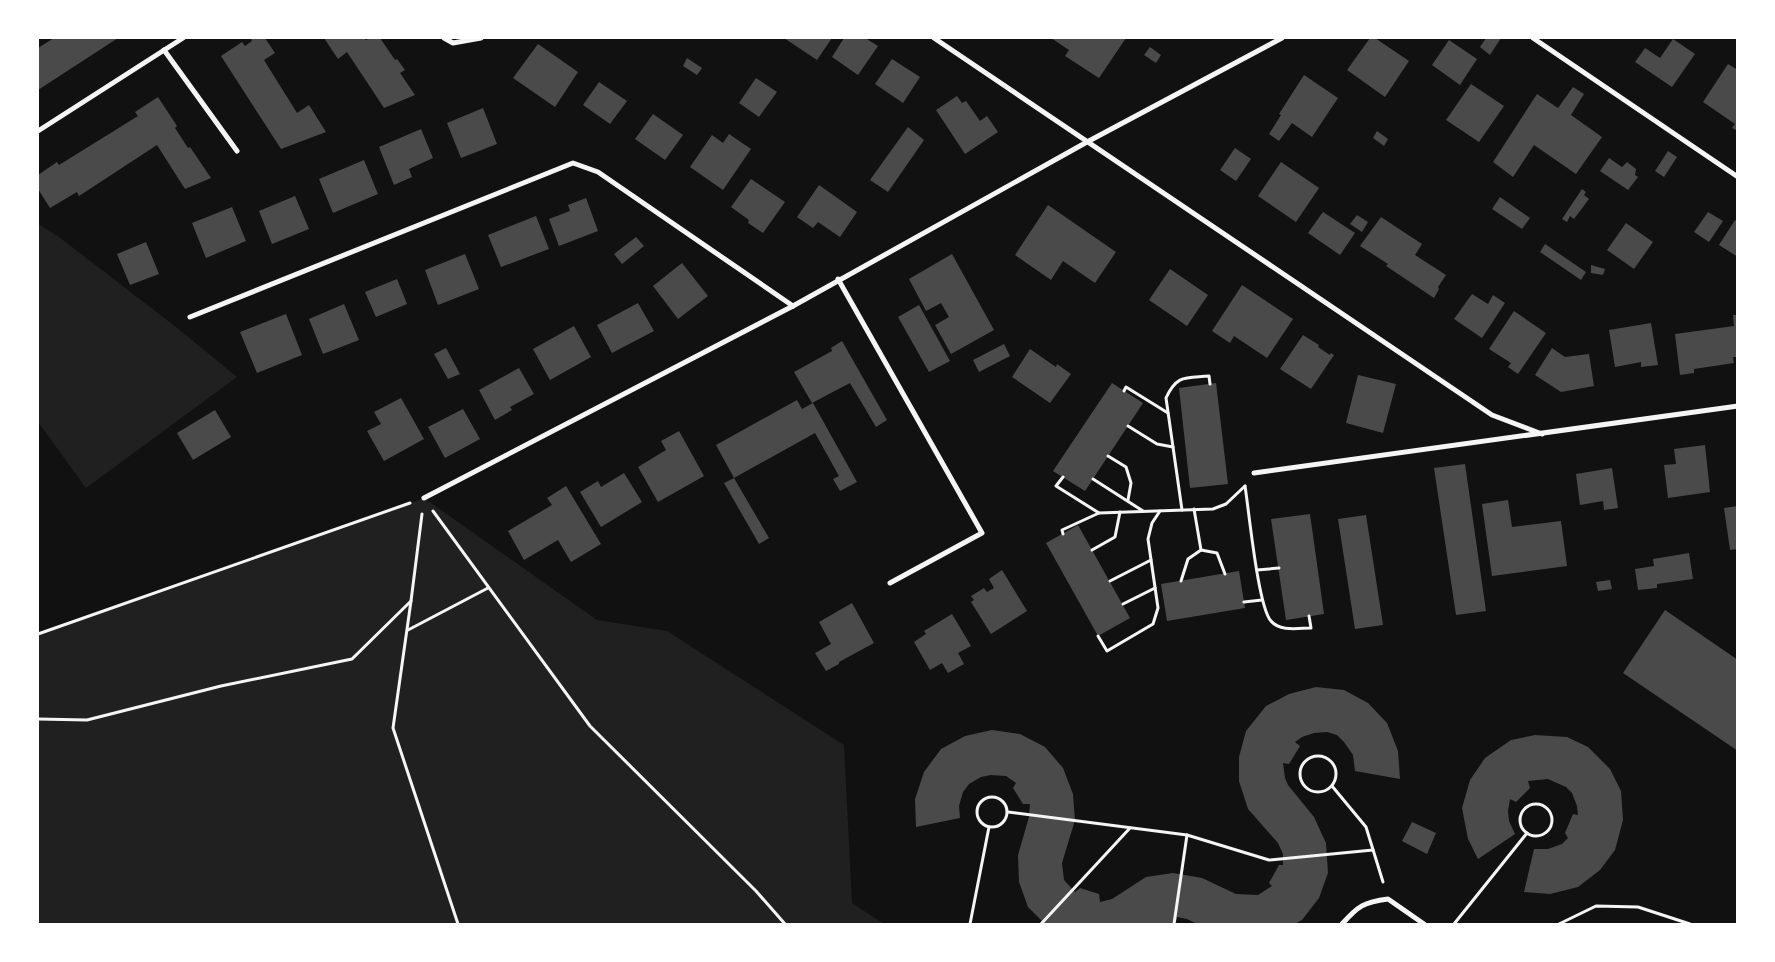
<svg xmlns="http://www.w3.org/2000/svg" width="1775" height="962" font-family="Barlow,sans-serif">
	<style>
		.green { fill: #202020 }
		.building { fill: #4a4a4a }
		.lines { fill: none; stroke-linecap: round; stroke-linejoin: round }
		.path { stroke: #f5f5f5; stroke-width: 3 }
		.minor { stroke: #f5f5f5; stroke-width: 5 }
	</style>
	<rect width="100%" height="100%" fill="#111"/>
	<g class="green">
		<polygon points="38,224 59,237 176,327 237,377 86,488 38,422"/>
		<polygon points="424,498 597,620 667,631 844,745 852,903 884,924 38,924 38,634"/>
	</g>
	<g class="building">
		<polygon points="54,38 118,38 38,90 38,48"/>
		<polygon points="253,38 265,38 275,53 264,60 297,113 309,105 326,132 281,149 221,56 242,42 245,46 252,41 251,39"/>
		<polygon points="324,38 364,38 366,40 370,38 380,38 395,60 397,59 405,70 400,73 415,95 384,108 347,52 338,59"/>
		<polygon points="784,38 832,38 817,60"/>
		<polygon points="844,38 865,38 878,46 858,75 832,57"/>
		<polygon points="1051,38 1126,38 1099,78 1065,56 1069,50"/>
		<polygon points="1370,38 1375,38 1409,61 1385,97 1347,70"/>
		<polygon points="1486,38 1501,38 1490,55 1480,47"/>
		<polygon points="1673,39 1695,54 1672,87 1635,62 1645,48 1660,58"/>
		<polygon points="1449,40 1477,59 1460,85 1432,65"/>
		<polygon points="538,44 578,72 555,107 513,78"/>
		<polygon points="1150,47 1161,55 1156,63 1144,55"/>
		<polygon points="687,58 702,68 697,75 683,66"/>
		<polygon points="892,59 920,77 903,103 875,84"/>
		<polygon points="1728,64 1738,70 1738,131 1732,128 1735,124 1703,102"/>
		<polygon points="1304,75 1338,98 1312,137 1292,123 1279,141 1269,134 1281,115 1279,114"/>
		<polygon points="756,78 777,92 759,117 739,103"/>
		<polygon points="599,82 627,101 610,124 583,105"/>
		<polygon points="1471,84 1504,106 1479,142 1446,120"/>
		<polygon points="1573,87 1584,94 1571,115 1602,137 1576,174 1534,145 1513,177 1493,162 1537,94 1558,108"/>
		<polygon points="957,96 962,103 966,101 980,121 987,116 998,132 965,154 936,110"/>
		<polygon points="158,97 177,126 175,128 188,148 190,147 211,178 185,189 157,145 79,196 77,192 50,208 38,189 38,175 57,162 59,165 138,116 135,112"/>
		<polygon points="483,108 497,144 461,158 447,123"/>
		<polygon points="653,114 683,135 665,160 635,139"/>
		<polygon points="908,127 924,140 888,192 870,180"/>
		<polygon points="421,129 433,158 409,169 412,177 394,185 379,147"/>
		<polygon points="1377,131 1388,139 1384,146 1373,138"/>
		<polygon points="729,134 751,149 723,190 690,167 712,135 723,143"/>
		<polygon points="1235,148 1251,159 1236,181 1220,170"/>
		<polygon points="1668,151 1677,157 1664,177 1655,171"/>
		<polygon points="1609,158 1622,167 1627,162 1636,169 1635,175 1638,177 1628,190 1600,171"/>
		<polygon points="364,160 378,194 333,213 319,179"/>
		<polygon points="1281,162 1319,188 1296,222 1258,196"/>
		<polygon points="751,179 785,202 763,233 748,223 749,220 731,207"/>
		<polygon points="819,185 857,212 840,237 818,222 813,228 797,217"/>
		<polygon points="1582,189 1586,192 1584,195 1589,199 1574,219 1570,216 1567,222 1562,219"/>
		<polygon points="295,196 309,229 272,244 259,211"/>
		<polygon points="1500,197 1530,218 1522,229 1492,209"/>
		<polygon points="586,198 598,231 559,246 549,219 570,211 568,205"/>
		<polygon points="1048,205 1116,252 1095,283 1063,261 1051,280 1015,255"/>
		<polygon points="232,207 246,241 206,258 192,223"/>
		<polygon points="1323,212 1355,233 1340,255 1308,233"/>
		<polygon points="1708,212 1723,221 1709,242 1694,232"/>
		<polygon points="1357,215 1368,222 1362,232 1350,224"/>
		<polygon points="536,216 549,249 501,267 488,235"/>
		<polygon points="1381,217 1422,244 1415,255 1446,275 1438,287 1439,289 1434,298 1386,266 1388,264 1360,246"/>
		<polygon points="1735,220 1738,221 1738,257 1719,245"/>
		<polygon points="1626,223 1653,242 1634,269 1607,250"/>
		<polygon points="636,237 644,246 622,264 614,254"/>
		<polygon points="146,242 159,274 130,285 117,254"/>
		<polygon points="1545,244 1586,272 1581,280 1540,252"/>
		<polygon points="465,254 479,289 438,305 425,270"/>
		<polygon points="952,254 994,330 951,354 935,325 949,317 941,303 926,311 909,279"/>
		<polygon points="682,263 708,296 678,319 653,286"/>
		<polygon points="1591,265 1605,269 1603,275 1591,273"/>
		<polygon points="1170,269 1208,295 1187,326 1149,300"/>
		<polygon points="397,279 407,304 376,317 365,292"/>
		<polygon points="1242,285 1293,319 1267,358 1234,336 1230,343 1212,331"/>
		<polygon points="1472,294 1488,304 1493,295 1505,303 1482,338 1454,319"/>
		<polygon points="638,303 654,331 612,353 597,325"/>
		<polygon points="344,304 359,340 323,354 309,319"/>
		<polygon points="919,305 950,361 929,372 898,317"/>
		<polygon points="1514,311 1546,333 1518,374 1508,367 1511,363 1489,349"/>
		<polygon points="286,314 302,355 257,373 240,332"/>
		<polygon points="1733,315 1738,315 1738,357 1733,357 1734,363 1694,369 1694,373 1680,375 1675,334 1734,326"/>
		<polygon points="1651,323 1658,365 1641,367 1641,362 1615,367 1609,330"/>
		<polygon points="574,326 591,357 550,380 533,349"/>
		<polygon points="1303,335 1319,345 1318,347 1330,355 1331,353 1334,355 1311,389 1280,369"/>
		<polygon points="842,341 887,420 876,427 850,383 812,403 794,372 832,351 831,348"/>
		<polygon points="1004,344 1010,356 979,372 973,360"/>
		<polygon points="446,348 460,374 448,379 434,354"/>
		<polygon points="1552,348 1565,357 1589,354 1594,386 1561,392 1535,375"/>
		<polygon points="1030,349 1056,367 1057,364 1071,374 1050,403 1012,377"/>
		<polygon points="519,368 534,394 510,407 512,410 495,420 479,390"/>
		<polygon points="1358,375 1396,384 1383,433 1346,423"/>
		<polygon points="1112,383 1143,403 1085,491 1053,471"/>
		<polygon points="1216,383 1228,484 1190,488 1179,388"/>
		<polygon points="401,398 424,439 384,461 367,431 381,424 374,412"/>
		<polygon points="797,400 802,409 813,403 857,482 840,491 833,479 839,476 815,433 734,478 769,538 759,544 724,483 734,478 716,445"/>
		<polygon points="463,409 480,439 445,458 428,427"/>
		<polygon points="215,410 231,437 193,460 177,433"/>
		<polygon points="679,431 704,476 658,502 638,467 666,450 661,441"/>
		<polygon points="1705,445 1710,492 1668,498 1664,465 1676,464 1674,449"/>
		<polygon points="1465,464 1486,611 1456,615 1434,468"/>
		<polygon points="1612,468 1618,508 1604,510 1603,501 1580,505 1576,474"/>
		<polygon points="624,473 642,502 601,527 580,492 598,481 601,487"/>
		<polygon points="566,486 601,544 571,562 558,540 524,560 508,531 552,505 547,498"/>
		<polygon points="1508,500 1512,527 1561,521 1567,566 1492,576 1482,504"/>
		<polygon points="1738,506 1738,549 1730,550 1724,508"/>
		<polygon points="1310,514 1324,614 1286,620 1271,519"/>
		<polygon points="1366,515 1383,625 1355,629 1338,519"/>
		<polygon points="1078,525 1130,618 1098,636 1046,543"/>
		<polygon points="1689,553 1693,579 1657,584 1657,588 1638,590 1635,569 1654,566 1653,559"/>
		<polygon points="1002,570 1027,611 991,634 971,602 974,600 971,596 984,588 987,592 994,588 989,579"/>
		<polygon points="1239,571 1245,608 1167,621 1161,584"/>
		<polygon points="1610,580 1612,589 1598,591 1596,582"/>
		<polygon points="852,603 874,643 839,662 839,664 826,671 815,653 831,644 819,622"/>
		<polygon points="1665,610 1738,660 1738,751 1623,673"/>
		<polygon points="952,614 971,646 958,653 964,664 948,673 942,663 930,670 914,642 926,634 924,631"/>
		<polygon points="1316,687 1344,690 1368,703 1387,723 1398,751 1400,779 1355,771 1353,755 1344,742 1337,735 1327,732 1314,733 1302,737 1295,742 1300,746 1289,764 1283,763 1285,778 1288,785 1314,817 1326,843 1328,873 1319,898 1302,920 1295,924 1197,924 1187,919 1177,917 1176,922 1170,924 1045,924 1028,907 1019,882 1018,855 1029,817 1030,804 1023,804 1013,788 1016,783 1006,776 991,775 981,777 969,784 963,792 959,806 960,818 916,827 915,799 924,772 941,749 965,736 992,730 1020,734 1045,747 1063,768 1073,794 1075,820 1062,863 1064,880 1075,892 1080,888 1099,894 1100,902 1112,899 1146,877 1173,873 1202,878 1236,894 1258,895 1272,886 1269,883 1279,865 1283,865 1283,854 1278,843 1248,809 1239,781 1239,757 1246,731 1266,706 1289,694"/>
		<polygon points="1535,735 1567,737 1588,747 1610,769 1621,791 1623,820 1615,850 1600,870 1578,887 1550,894 1524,892 1534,849 1548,849 1562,844 1568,838 1565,833 1573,814 1578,815 1577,806 1572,793 1566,787 1548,779 1528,781 1530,788 1516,802 1510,799 1508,811 1509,821 1515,834 1478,859 1468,839 1462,808 1470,780 1485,758 1511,740"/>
		<polygon points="1412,822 1436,833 1427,854 1402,841"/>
	</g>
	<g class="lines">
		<g class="path">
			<polyline points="1124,391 1126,387 1168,413"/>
			<polyline points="1128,426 1157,444 1173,447"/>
			<polyline points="1108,456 1126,467 1131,483 1128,500"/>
			<polyline points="1063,477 1056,486 1099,513"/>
			<polyline points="1093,479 1143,511"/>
			<path d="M1245,486C1249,511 1258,607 1271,621C1280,632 1299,628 1311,628L1309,616"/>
			<polyline points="1194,509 1201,550"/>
			<path d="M1182,510L1166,398C1177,374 1186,378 1209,376L1210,384"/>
			<polyline points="433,511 590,726 756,891 785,924"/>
			<polyline points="1063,534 1062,530 1099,513 1213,509 1226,504 1245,486"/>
			<polyline points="1092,550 1115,537 1120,512"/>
			<polyline points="1257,570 1279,568"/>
			<polyline points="1110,581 1151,560"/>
			<polyline points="1181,581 1188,559 1201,550 1217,553 1225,574"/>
			<polyline points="411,601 393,728 458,924"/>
			<polyline points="1244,602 1262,600"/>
			<polyline points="1123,604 1155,588"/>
			<polyline points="408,630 488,588"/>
			<polyline points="38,634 410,503"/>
			<polyline points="1098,636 1107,651 1153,624 1158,608 1148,539 1152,523 1160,511"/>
			<polyline points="38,719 87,720 221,686 352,659 411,601 422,514"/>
			<circle cx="1318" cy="774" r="18"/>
			<polyline points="1332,786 1366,827 1383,882"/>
			<circle cx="992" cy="812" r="15"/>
			<circle cx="1536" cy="820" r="16"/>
			<polyline points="1008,812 1187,835 1269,860 1373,850"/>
			<polyline points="970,924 989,827"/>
			<polyline points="1041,924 1130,828"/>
			<polyline points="1174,924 1187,835"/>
			<polyline points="1454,924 1527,833"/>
			<polyline points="1559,924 1596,906 1638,907 1690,924"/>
		</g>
		<g class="minor">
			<polyline points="444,38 453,43 481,38"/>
			<polyline points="934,38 1492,415 1542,434"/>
			<polyline points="1533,38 1738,177"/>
			<polyline points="164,50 237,151"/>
			<polyline points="38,131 183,38"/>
			<polyline points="838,279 982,533 890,583"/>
			<polyline points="190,317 573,163 598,172 793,306"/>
			<polyline points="1254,473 1738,406"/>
			<polyline points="424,498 793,306 1087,142 1282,38"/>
			<path d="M1342,924C1358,906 1364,902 1388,899L1424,924"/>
		</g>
	</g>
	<rect width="1775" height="962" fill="none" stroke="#ffffff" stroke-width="78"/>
</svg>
